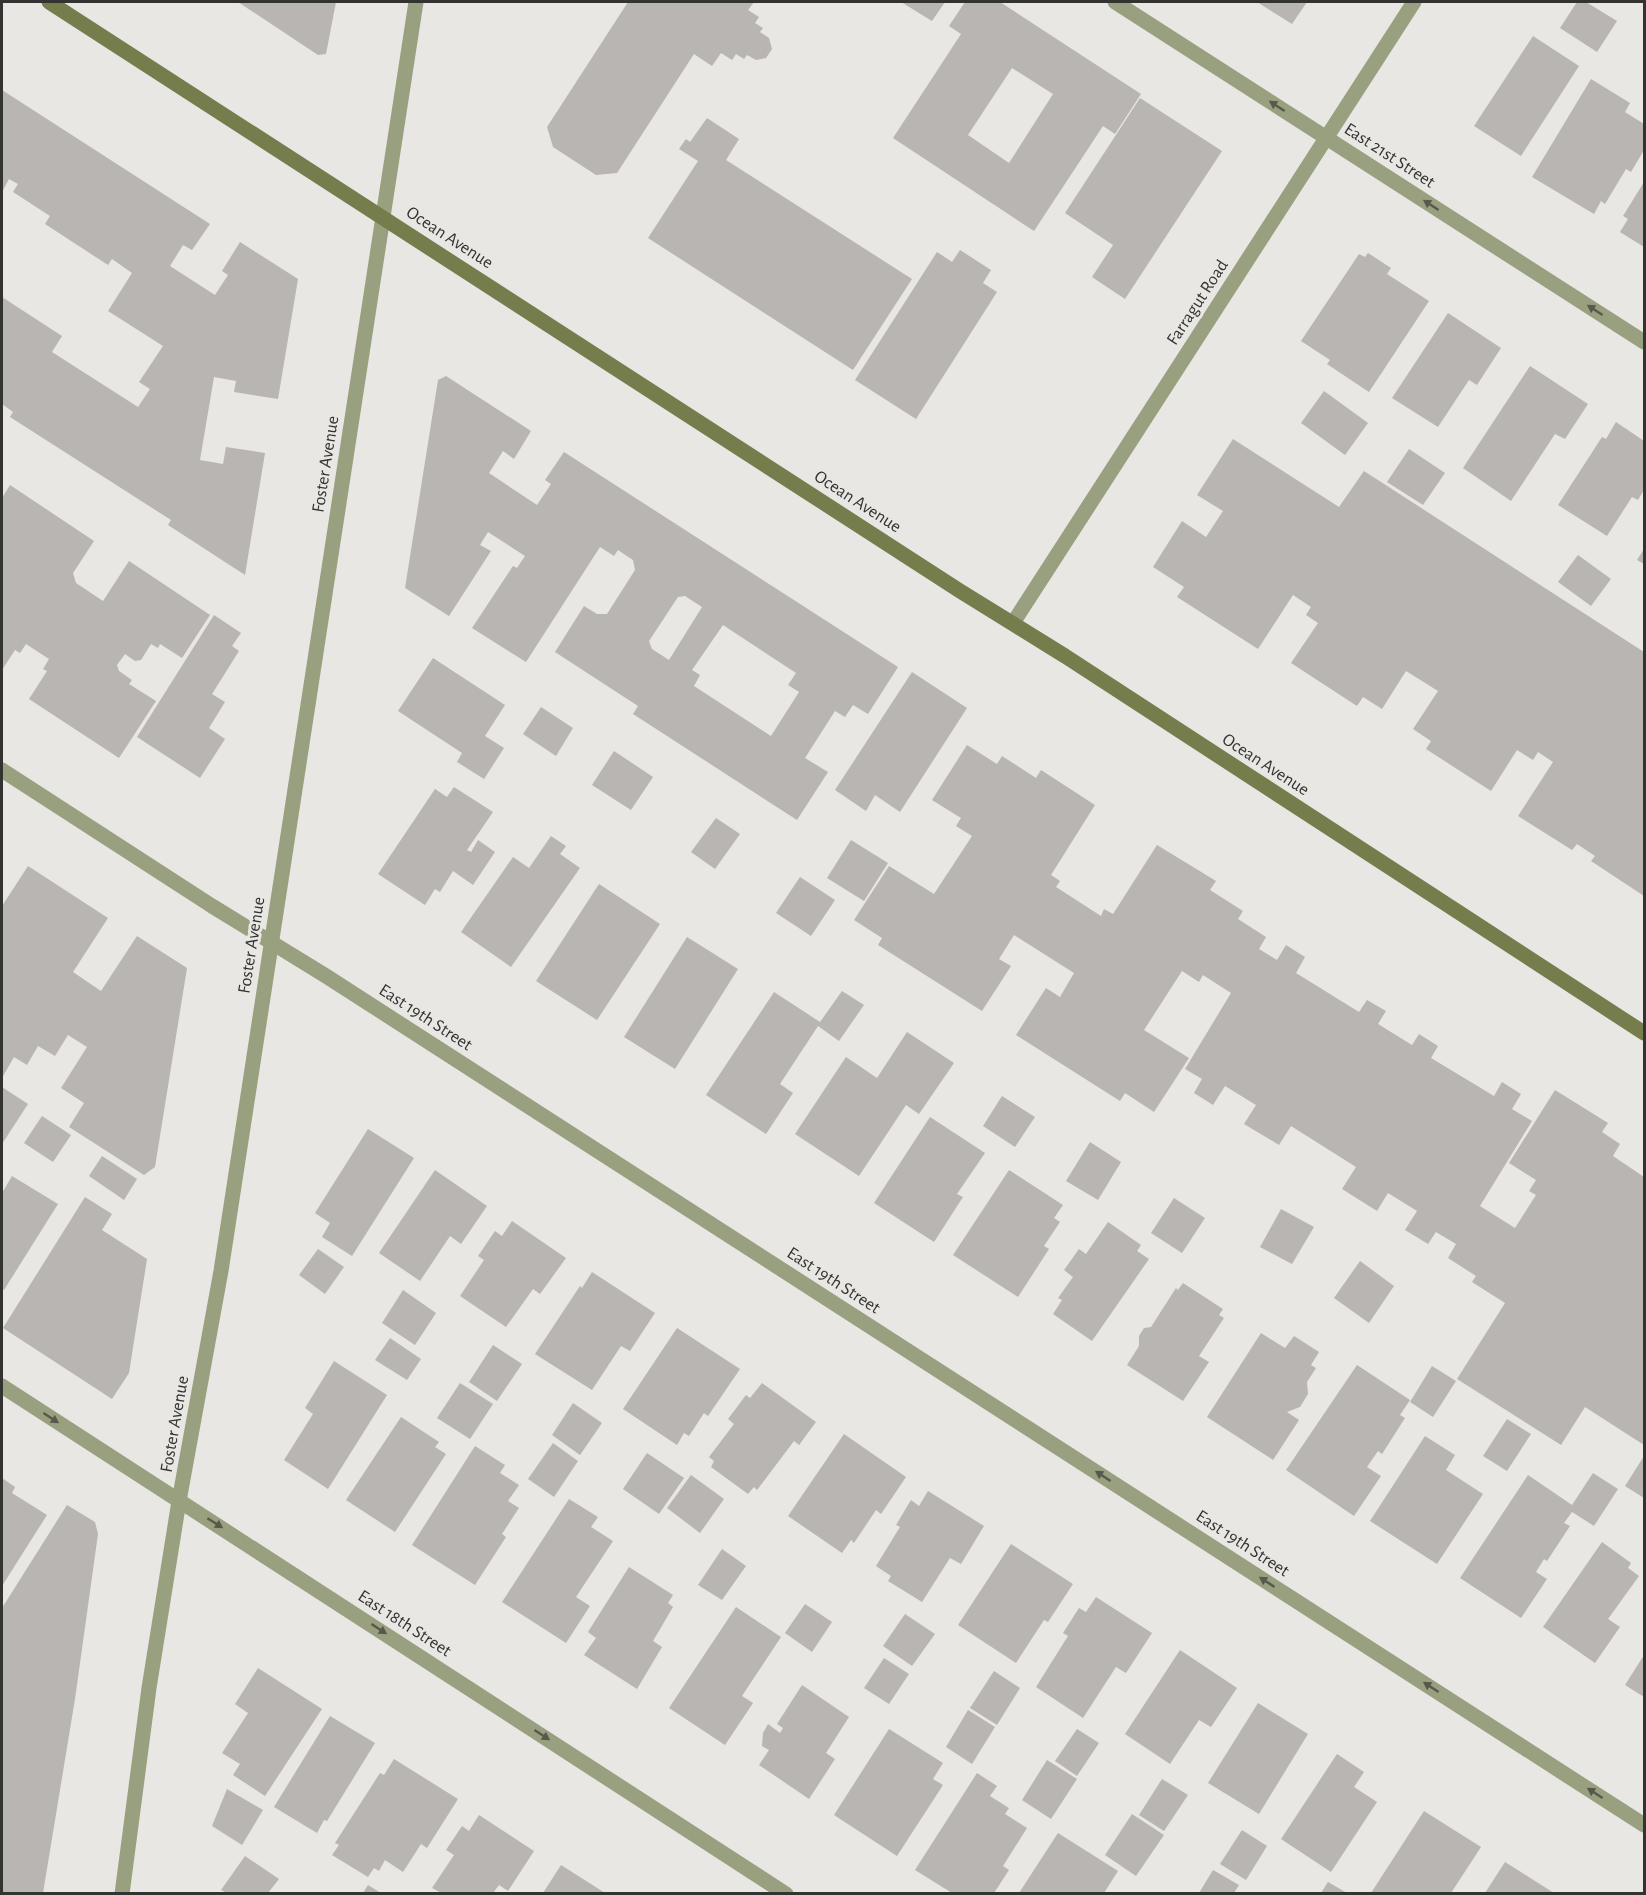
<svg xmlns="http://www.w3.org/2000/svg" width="1646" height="1895" font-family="'Alegreya Sans',sans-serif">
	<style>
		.building { fill: #b8b5b2; fill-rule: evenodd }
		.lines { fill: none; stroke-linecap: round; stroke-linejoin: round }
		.minor { stroke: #99a07f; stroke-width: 15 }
		.secondary { stroke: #757d4d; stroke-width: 15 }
		.oneway { fill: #57594c }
		.labels { text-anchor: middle; stroke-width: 6; stroke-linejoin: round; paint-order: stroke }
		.street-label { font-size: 18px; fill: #333331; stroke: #e8e7e3 }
	</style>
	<rect width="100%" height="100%" fill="#e8e7e3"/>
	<g class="building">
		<polygon points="238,2 336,2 326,54 318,55"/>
		<polygon points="628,2 754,2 748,10 759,17 755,23 763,28 760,32 769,38 772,49 766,58 756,60 747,55 744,59 736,54 732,60 721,53 712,66 694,54 617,173 596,175 553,147 547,127"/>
		<polygon points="901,2 945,2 932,21"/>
		<path d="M965,2H1000L1141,94L1115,134L1103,126L1034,231L893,138L961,34L949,26ZM1012,68L1053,94L1009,163L968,135Z"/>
		<polygon points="1257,2 1307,2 1292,24"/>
		<polygon points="1577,2 1586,2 1617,21 1597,52 1560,28"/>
		<polygon points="1533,36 1579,66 1521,156 1474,126"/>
		<polygon points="1591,79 1630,103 1625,112 1644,124 1644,150 1631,172 1626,169 1605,204 1601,201 1594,214 1532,177"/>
		<polygon points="2,90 210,224 192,250 183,245 170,266 215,295 228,275 222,271 240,242 298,279 278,399 234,392 236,381 214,377 200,460 223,464 226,447 265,453 245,575 168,525 171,520 10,417 13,412 2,404 2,297 62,336 52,352 138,407 150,389 139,382 163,346 108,311 132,273 112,259 108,265 45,224 50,216 13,192 18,184 9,179 2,192"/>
		<polygon points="1140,98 1222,151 1125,299 1092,277 1113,245 1065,213"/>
		<polygon points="707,118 739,139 726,160 912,279 853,370 648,238 698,161 679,149 686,139 690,142"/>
		<polygon points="1644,182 1644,247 1620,232 1628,219 1623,216"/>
		<polygon points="960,250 991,270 983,283 997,292 916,419 855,380 937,252 952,262"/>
		<polygon points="1368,253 1391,268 1387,274 1429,301 1369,392 1327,364 1330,360 1301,341 1359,254 1365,257"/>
		<polygon points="1448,313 1501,348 1477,385 1469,380 1438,427 1392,398"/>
		<polygon points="1530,366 1588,404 1565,439 1555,434 1511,501 1463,468"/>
		<path d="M446,376L531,431L514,459L503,451L489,473L537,505L551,484L545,480L564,452L898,667L868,714L853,705L845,717L835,711L805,758L828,772L797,820L633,714L638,706L555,652L584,606L597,614H607L635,570L633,560L618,550L614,556L600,547L526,662L472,628L513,566L517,568L525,556L488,532L480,545L491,551L449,616L405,588L438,380ZM685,596L702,607L669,660L652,649L649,641L678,597ZM723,625L796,673L788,685L799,692L771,736L694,686L700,675L692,670Z"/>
		<polygon points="1324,391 1368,423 1345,455 1301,423"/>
		<polygon points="1616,422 1644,441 1644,490 1638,500 1632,497 1607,536 1558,505 1602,437 1606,439"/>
		<polygon points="1233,439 1339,507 1364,471 1644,652 1644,896 1591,861 1595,856 1577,844 1572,850 1518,816 1553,762 1538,752 1533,760 1517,750 1491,791 1426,749 1431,741 1413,729 1438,691 1406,671 1382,709 1363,697 1357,706 1291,663 1318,623 1306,615 1311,607 1293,595 1258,649 1177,597 1184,587 1153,567 1182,521 1206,537 1223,511 1197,495"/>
		<polygon points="1409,449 1445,473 1423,505 1387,482"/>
		<polygon points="10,485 94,541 73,573 76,583 103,601 129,561 210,615 182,658 160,644 158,648 151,644 141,660 135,661 125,654 117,665 119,671 132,680 129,684 156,701 119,758 29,699 47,671 43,669 49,659 26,644 20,653 15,650 2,670 2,498"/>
		<polygon points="1644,549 1644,564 1637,560"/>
		<polygon points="1578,555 1611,579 1591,606 1558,582"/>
		<polygon points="214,615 241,633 232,646 239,651 212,694 225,702 209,728 225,739 200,778 137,737"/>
		<polygon points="433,658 505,705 485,736 504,748 484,779 457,762 462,753 398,711"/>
		<polygon points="912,672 967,708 900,812 875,795 866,811 835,790"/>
		<polygon points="541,707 573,728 556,756 523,734"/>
		<polygon points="967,745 997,764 1002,756 1036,778 1041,770 1095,805 1051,875 1060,881 1056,887 1101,916 1104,909 1113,914 1157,845 1216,881 1210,890 1243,911 1238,919 1266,937 1259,949 1277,960 1286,945 1305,957 1296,973 1359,1012 1367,1000 1386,1011 1378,1024 1412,1045 1419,1034 1438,1046 1431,1058 1494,1096 1502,1082 1521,1094 1512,1109 1532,1121 1480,1206 1515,1228 1536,1195 1529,1191 1536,1180 1509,1163 1555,1090 1608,1123 1602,1132 1620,1144 1613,1156 1644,1177 1644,1445 1585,1407 1561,1445 1457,1379 1505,1303 1472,1282 1476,1276 1448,1258 1456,1244 1436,1232 1428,1244 1405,1230 1417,1211 1388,1193 1377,1211 1342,1189 1356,1167 1291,1126 1279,1145 1244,1124 1256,1105 1225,1086 1213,1105 1194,1093 1202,1079 1185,1069 1231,993 1203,975 1199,982 1182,971 1144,1030 1189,1058 1154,1112 1125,1093 1120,1101 1016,1035 1046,988 1060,997 1074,973 1014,935 999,959 1011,966 982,1011 878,945 882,938 854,920 889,866 934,894 972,836 956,826 961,818 932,800"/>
		<polygon points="614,751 653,777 631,810 592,785"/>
		<polygon points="454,787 493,812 467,850 471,852 478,840 495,852 473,885 453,871 440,892 435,889 425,905 378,874 435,789 447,797"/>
		<polygon points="716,818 740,834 715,869 691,852"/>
		<polygon points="551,836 566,846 560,854 580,868 511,967 461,932 513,857 529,868"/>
		<polygon points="851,840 888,863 864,901 827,878"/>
		<polygon points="28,866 108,918 73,972 101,991 137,936 187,968 155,1167 144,1175 69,1127 84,1103 61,1088 87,1047 68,1035 55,1056 38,1046 27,1065 14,1057 2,1078 2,906"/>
		<polygon points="800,877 835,900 811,936 776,913"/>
		<polygon points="599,884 660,924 597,1020 536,981"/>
		<polygon points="687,937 738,969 675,1069 624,1037"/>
		<polygon points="842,991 864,1005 839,1041 818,1026 780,1084 793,1093 766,1134 706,1095 774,992 820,1022"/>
		<polygon points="907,1032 954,1063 919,1114 906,1105 859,1176 795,1134 846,1057 877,1078"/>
		<polygon points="2,1087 28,1104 2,1144"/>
		<polygon points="1002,1096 1035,1117 1015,1147 983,1126"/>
		<polygon points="42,1116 71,1135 53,1162 24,1143"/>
		<polygon points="930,1117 985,1153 957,1194 963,1197 934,1242 874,1203"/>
		<polygon points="368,1129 414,1158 352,1256 322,1237 330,1223 315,1213"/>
		<polygon points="1090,1142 1121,1162 1098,1200 1066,1181"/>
		<polygon points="102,1156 137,1179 124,1200 89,1176"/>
		<polygon points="435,1170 487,1206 461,1244 450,1236 420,1281 379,1253"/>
		<polygon points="1009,1170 1063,1205 1054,1218 1060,1222 1044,1246 1049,1249 1018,1297 953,1255"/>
		<polygon points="12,1176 58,1204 4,1290 2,1288 2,1193"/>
		<polygon points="85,1197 112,1214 102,1230 147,1259 129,1373 112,1399 3,1328"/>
		<polygon points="1174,1198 1205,1218 1182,1253 1151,1233"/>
		<polygon points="1281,1209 1314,1227 1292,1264 1260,1247"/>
		<polygon points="512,1221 566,1258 540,1294 533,1289 506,1327 460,1296 484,1260 478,1256 495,1231 502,1236"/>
		<polygon points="1108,1222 1141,1245 1137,1251 1149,1259 1092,1341 1053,1314 1062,1300 1058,1298 1073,1277 1064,1270 1079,1249 1086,1254"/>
		<polygon points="318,1249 344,1267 325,1294 299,1275"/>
		<polygon points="1360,1261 1394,1286 1369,1323 1334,1298"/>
		<polygon points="592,1272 655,1313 630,1351 621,1346 592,1390 535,1354 580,1286 582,1288"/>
		<polygon points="1183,1283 1223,1309 1219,1315 1224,1318 1199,1356 1209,1362 1183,1401 1127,1365 1139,1346 1139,1336 1144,1328 1151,1327 1176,1288 1178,1290"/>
		<polygon points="403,1290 436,1313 415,1345 382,1323"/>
		<polygon points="677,1328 740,1369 708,1416 704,1413 689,1436 684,1433 677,1445 623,1409"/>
		<polygon points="1261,1333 1285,1348 1294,1336 1319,1352 1311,1365 1316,1368 1307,1382 1308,1394 1300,1407 1287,1412 1299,1420 1273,1460 1207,1417"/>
		<polygon points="390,1338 421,1359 407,1380 375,1360"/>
		<polygon points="493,1345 522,1364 497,1401 469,1382"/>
		<polygon points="334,1361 387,1395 328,1489 284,1460 313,1414 305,1408"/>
		<polygon points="1357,1365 1410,1400 1400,1415 1405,1418 1382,1454 1378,1451 1367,1467 1381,1476 1354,1516 1286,1470"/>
		<polygon points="1432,1366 1456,1381 1433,1417 1410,1402"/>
		<polygon points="460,1383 493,1404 470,1439 437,1418"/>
		<polygon points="762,1383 816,1422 799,1445 794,1441 757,1490 754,1487 748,1494 711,1467 714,1461 709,1457 734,1424 728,1419 746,1395 750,1398"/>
		<polygon points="573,1403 602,1423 580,1455 552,1435"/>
		<polygon points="401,1417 439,1442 435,1447 446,1454 395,1532 346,1500"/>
		<polygon points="1507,1419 1531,1434 1507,1471 1483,1456"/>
		<polygon points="844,1434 906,1477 881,1514 876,1510 854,1543 851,1540 842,1553 788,1516"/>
		<polygon points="1425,1436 1455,1455 1446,1470 1483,1494 1437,1564 1370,1521"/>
		<polygon points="553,1443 578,1461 554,1497 528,1479"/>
		<polygon points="475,1446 505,1465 500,1473 519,1485 508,1501 519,1508 502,1534 506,1537 475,1585 412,1545"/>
		<polygon points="647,1453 684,1478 659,1514 623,1489"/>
		<polygon points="1644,1456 1644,1498 1625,1486"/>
		<polygon points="1593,1473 1618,1489 1594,1526 1572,1512 1564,1523 1570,1526 1547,1561 1544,1559 1536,1572 1547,1579 1521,1618 1460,1578 1528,1475 1572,1505"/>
		<polygon points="691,1475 724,1499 700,1533 667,1508"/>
		<polygon points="2,1478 15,1487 12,1493 47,1515 2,1586"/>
		<polygon points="928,1491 984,1526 961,1564 950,1558 922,1602 888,1581 891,1576 876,1566 900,1527 896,1525 911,1500 919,1506"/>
		<polygon points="569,1499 598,1517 591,1527 613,1541 576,1597 590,1606 566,1643 502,1602"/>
		<polygon points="67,1505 95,1522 98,1534 75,1699 43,1893 2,1893 2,1608"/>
		<polygon points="1602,1542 1631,1563 1628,1568 1639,1576 1608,1619 1620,1627 1595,1663 1543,1627"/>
		<polygon points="1011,1544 1073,1584 1048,1622 1044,1620 1016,1663 958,1625"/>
		<polygon points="722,1549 746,1566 722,1600 698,1585"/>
		<polygon points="629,1567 673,1595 668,1603 673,1607 653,1641 662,1647 637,1689 584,1655 596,1638 588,1632"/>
		<polygon points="1096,1597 1152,1633 1126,1673 1116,1667 1083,1718 1036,1687 1068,1636 1063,1633 1079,1608 1086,1612"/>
		<polygon points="805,1604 832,1622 812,1652 785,1633"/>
		<polygon points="736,1607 781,1637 742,1696 753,1703 725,1745 669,1708"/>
		<polygon points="905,1614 935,1634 912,1666 883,1646"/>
		<polygon points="1180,1650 1237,1688 1211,1727 1199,1720 1170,1764 1125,1734"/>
		<polygon points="1644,1655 1644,1697 1625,1685"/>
		<polygon points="884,1658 909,1674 889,1704 864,1688"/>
		<polygon points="258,1668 322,1709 265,1796 233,1775 240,1764 222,1753 248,1713 235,1704"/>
		<polygon points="994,1671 1020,1688 997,1725 970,1708"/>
		<polygon points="802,1685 849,1717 826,1753 835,1759 809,1799 759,1765 769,1750 762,1746 763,1733 768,1724 780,1733 783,1728 777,1724"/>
		<polygon points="1258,1703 1308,1734 1259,1814 1208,1783"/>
		<polygon points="968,1710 995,1727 972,1764 946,1747"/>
		<polygon points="330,1716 375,1743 327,1821 324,1820 317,1833 274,1807"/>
		<polygon points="889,1729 943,1763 933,1779 943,1785 897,1856 834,1815"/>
		<polygon points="1077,1729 1099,1743 1077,1776 1055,1761"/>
		<polygon points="1337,1754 1364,1772 1354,1787 1377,1802 1331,1872 1281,1839"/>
		<polygon points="394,1759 458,1799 427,1848 421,1844 403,1872 385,1860 379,1871 374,1868 368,1877 332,1855 339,1845 335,1843 380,1773 384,1775"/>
		<polygon points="1047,1760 1077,1779 1051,1819 1022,1800"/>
		<polygon points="977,1773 997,1786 990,1796 1009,1808 1005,1814 1027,1828 1003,1866 1009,1870 994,1893 952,1893 915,1870"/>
		<polygon points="1162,1779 1188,1795 1164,1831 1139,1815"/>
		<polygon points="227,1789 263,1810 242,1845 212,1826"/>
		<polygon points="1424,1811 1481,1847 1451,1893 1371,1893"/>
		<polygon points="1132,1814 1164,1835 1136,1876 1105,1855"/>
		<polygon points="479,1815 534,1851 508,1891 499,1885 493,1893 441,1893 432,1888 454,1855 446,1850 462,1826 469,1831"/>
		<polygon points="1242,1830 1267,1846 1246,1880 1220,1864"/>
		<polygon points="1058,1833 1118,1871 1104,1893 1019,1893"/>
		<polygon points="245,1856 279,1879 268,1893 227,1893 221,1890"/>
		<polygon points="1505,1862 1554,1893 1485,1893"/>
		<polygon points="561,1865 605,1893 543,1893"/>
		<polygon points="1213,1870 1239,1885 1234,1893 1199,1893"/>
		<polygon points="1328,1882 1347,1893 1321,1893"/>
		<polygon points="368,1885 381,1893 363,1893"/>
	</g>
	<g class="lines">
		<g class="minor">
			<polyline points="1115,2 1644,342"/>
			<polyline points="1013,623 1414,2"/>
			<polyline points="2,770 212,906 326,976 1644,1825"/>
			<polyline points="2,1386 786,1894"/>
			<polyline points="122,1894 149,1688 179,1501 221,1271 416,2"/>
		</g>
		<polyline class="secondary" points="49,2 960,591 1065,656 1644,1033"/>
	</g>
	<defs><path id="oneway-solid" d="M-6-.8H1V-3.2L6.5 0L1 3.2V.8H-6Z" transform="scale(1.5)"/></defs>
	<g class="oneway">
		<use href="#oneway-solid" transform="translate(1277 106) rotate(-147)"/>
		<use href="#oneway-solid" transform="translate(1431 205) rotate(-147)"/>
		<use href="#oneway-solid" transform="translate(1595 310) rotate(-147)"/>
		<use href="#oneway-solid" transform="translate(51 1418) rotate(33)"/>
		<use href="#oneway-solid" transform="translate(1103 1476) rotate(-147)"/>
		<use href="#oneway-solid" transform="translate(215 1523) rotate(32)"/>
		<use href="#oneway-solid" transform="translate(1267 1582) rotate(-147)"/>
		<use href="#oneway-solid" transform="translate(379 1629) rotate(33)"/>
		<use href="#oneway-solid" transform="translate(1431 1687) rotate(-147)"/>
		<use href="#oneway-solid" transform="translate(542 1735) rotate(33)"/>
		<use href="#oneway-solid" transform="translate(1595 1793) rotate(-147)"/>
	</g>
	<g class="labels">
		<g class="street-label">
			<text transform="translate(1390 155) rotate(33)" y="6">East 21st Street</text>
			<text transform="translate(450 237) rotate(33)" y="6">Ocean Avenue</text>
			<text transform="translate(1197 302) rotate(-57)" y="6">Farragut Road</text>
			<text transform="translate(325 464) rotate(-81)" y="6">Foster Avenue</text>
			<text transform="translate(858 501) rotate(33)" y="6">Ocean Avenue</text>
			<text transform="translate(1266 764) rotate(33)" y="6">Ocean Avenue</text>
			<text transform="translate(251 945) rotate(-81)" y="6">Foster Avenue</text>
			<text transform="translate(426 1017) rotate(33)" y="6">East 19th Street</text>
			<text transform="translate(834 1280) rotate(33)" y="6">East 19th Street</text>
			<text transform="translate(174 1424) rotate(-80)" y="6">Foster Avenue</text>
			<text transform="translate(1243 1543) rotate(33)" y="6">East 19th Street</text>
			<text transform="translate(405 1623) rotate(33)" y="6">East 18th Street</text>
		</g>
	</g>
	<rect width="1646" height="1895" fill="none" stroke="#333331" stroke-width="6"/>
</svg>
